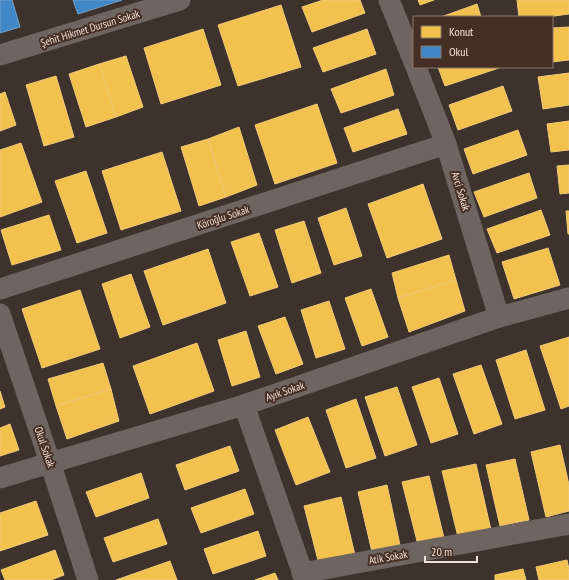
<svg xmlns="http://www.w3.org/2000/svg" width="569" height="580" font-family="'PT Sans Narrow',sans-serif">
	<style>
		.homes { fill: #f2c14e; stroke: #f1ca78 }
		.schools { fill: #3f88c5; stroke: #74a2cb }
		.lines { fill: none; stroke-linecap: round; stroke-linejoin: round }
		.minor { stroke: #6e6560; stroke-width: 21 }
		.labels { text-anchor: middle; stroke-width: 4; stroke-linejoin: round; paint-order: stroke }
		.street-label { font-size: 11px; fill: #efe0d9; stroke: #452f24 }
	</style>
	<rect width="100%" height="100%" fill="#3d322c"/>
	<g class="homes">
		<polygon points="323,0 360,0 365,13 312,32 302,7"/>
		<polygon points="418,0 434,0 420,5"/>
		<polygon points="517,0 569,0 569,14 547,17 519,17"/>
		<polygon points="477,4 481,17 441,17"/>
		<polygon points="281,5 301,67 238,86 218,25"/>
		<polygon points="569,27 569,60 552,62 552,28"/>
		<polygon points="203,29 221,85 161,104 144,48"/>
		<polygon points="367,29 376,54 323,72 313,48"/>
		<polygon points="126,56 143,107 116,117 99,64"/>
		<polygon points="99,64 116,117 86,127 69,74"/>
		<polygon points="438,67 498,67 499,68 445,86"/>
		<polygon points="386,69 394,95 341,113 331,89"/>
		<polygon points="569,73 569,105 543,109 538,77"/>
		<polygon points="56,76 74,137 44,146 26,85"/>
		<polygon points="503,86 512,111 458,130 449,105"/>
		<polygon points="5,92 16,125 0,131 0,94"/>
		<polygon points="317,104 337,163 275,184 255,125"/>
		<polygon points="398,109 407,134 353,152 344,128"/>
		<polygon points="569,121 569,150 551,152 547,124"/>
		<polygon points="239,127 257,185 226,197 208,139"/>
		<polygon points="518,130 527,155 473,174 464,149"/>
		<polygon points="208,139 226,197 199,206 181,147"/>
		<polygon points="21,143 42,202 0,217 0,150"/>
		<polygon points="162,152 181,211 121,230 102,171"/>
		<polygon points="569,165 569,193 560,194 557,166"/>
		<polygon points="86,171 107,233 77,243 55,181"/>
		<polygon points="529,173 537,198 484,217 474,192"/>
		<polygon points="423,184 442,239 387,258 368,204"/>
		<polygon points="346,208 362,256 334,265 318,218"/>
		<polygon points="541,210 550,235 497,253 487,229"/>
		<polygon points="566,211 569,211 569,234 568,234"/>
		<polygon points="49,215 61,250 12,265 1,230"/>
		<polygon points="304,221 321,273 292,283 275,230"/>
		<polygon points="259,233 278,287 250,296 231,242"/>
		<polygon points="548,248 560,285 514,299 502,262"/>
		<polygon points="208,249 226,303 163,325 144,271"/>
		<polygon points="449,255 456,280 398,298 392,273"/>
		<polygon points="131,274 150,327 120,338 102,284"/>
		<polygon points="456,280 465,311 409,332 398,298"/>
		<polygon points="371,289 388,337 362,346 345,298"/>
		<polygon points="80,290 100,349 42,368 22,309"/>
		<polygon points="329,301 345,349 316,358 301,310"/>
		<polygon points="285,317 303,364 276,374 258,326"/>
		<polygon points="246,331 260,377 232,386 218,340"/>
		<polygon points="569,337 569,406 561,409 540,346"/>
		<polygon points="197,343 214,391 150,414 133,366"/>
		<polygon points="526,350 545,410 515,419 496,360"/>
		<polygon points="103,363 111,389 56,406 48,379"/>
		<polygon points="481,365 502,424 474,434 453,374"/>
		<polygon points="439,378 458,434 431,443 412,387"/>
		<polygon points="397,387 417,445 385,456 365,397"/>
		<polygon points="111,389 119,421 67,439 56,406"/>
		<polygon points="0,391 5,407 0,409"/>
		<polygon points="356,399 376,458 346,468 326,410"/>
		<polygon points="308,417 330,472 296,485 275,430"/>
		<polygon points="10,424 19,450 0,456 0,428"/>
		<polygon points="560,445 569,485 569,511 546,517 531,452"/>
		<polygon points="230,446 239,471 185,490 176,465"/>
		<polygon points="515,459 529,520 500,526 486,465"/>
		<polygon points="476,464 491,530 458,537 442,471"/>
		<polygon points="141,473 149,498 96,517 86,492"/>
		<polygon points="429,476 444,538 418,545 402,482"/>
		<polygon points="387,485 400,545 372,552 358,492"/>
		<polygon points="245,489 254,514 201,533 191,508"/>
		<polygon points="341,497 355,555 319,564 304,506"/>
		<polygon points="36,501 48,535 0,551 0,513"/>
		<polygon points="158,519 167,544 113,562 104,538"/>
		<polygon points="258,531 266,556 213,574 204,549"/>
		<polygon points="55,550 64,575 51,580 5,580 1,570"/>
		<polygon points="567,560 569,569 569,580 539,580 536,567"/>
		<polygon points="170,561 177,580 116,580"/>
		<polygon points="523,569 526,580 495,580 495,575"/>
		<polygon points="275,573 278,580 255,580"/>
	</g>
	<g class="schools">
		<polygon points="0,0 12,0 20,27 0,33"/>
		<polygon points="73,0 122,0 78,14"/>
	</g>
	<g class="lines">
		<g class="minor">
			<polyline points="389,0 414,62"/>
			<polyline points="0,55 180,0"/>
			<polyline points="416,67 446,144 499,317"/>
			<polyline points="0,289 446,144"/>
			<polyline points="0,314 50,462 88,580"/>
			<polyline points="244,405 305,580"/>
			<polyline points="0,478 244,405 499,317 569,298"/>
			<polyline points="302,573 569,524"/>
		</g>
	</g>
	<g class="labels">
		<g class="street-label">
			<text transform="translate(90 28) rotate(-17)" y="4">Şehit Hikmet Dursun Sokak</text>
			<text transform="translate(461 191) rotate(73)" y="4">Avci Sokak</text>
			<text transform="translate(223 217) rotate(-18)" y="4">Köroğlu Sokak</text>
			<text transform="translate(285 391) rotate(-19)" y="4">Ayık Sokak</text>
			<text transform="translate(45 447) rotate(71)" y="4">Okul Sokak</text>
			<text transform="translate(388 557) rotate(-10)" y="4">Atik Sokak</text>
		</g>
	</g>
	<rect x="413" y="16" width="140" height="52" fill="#452f24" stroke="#89766c"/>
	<rect x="421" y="26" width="20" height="12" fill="#f2c14e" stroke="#89766c"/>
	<text x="449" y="36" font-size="12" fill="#efe0d9">Konut</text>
	<rect x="421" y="46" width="20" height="12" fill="#3f88c5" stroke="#89766c"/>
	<text x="449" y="56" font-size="12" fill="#efe0d9">Okul</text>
	<path d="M425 556v6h52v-6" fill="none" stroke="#efe0d9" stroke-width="2"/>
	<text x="431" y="556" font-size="12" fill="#efe0d9" stroke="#452f24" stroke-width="3" paint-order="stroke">20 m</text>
</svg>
